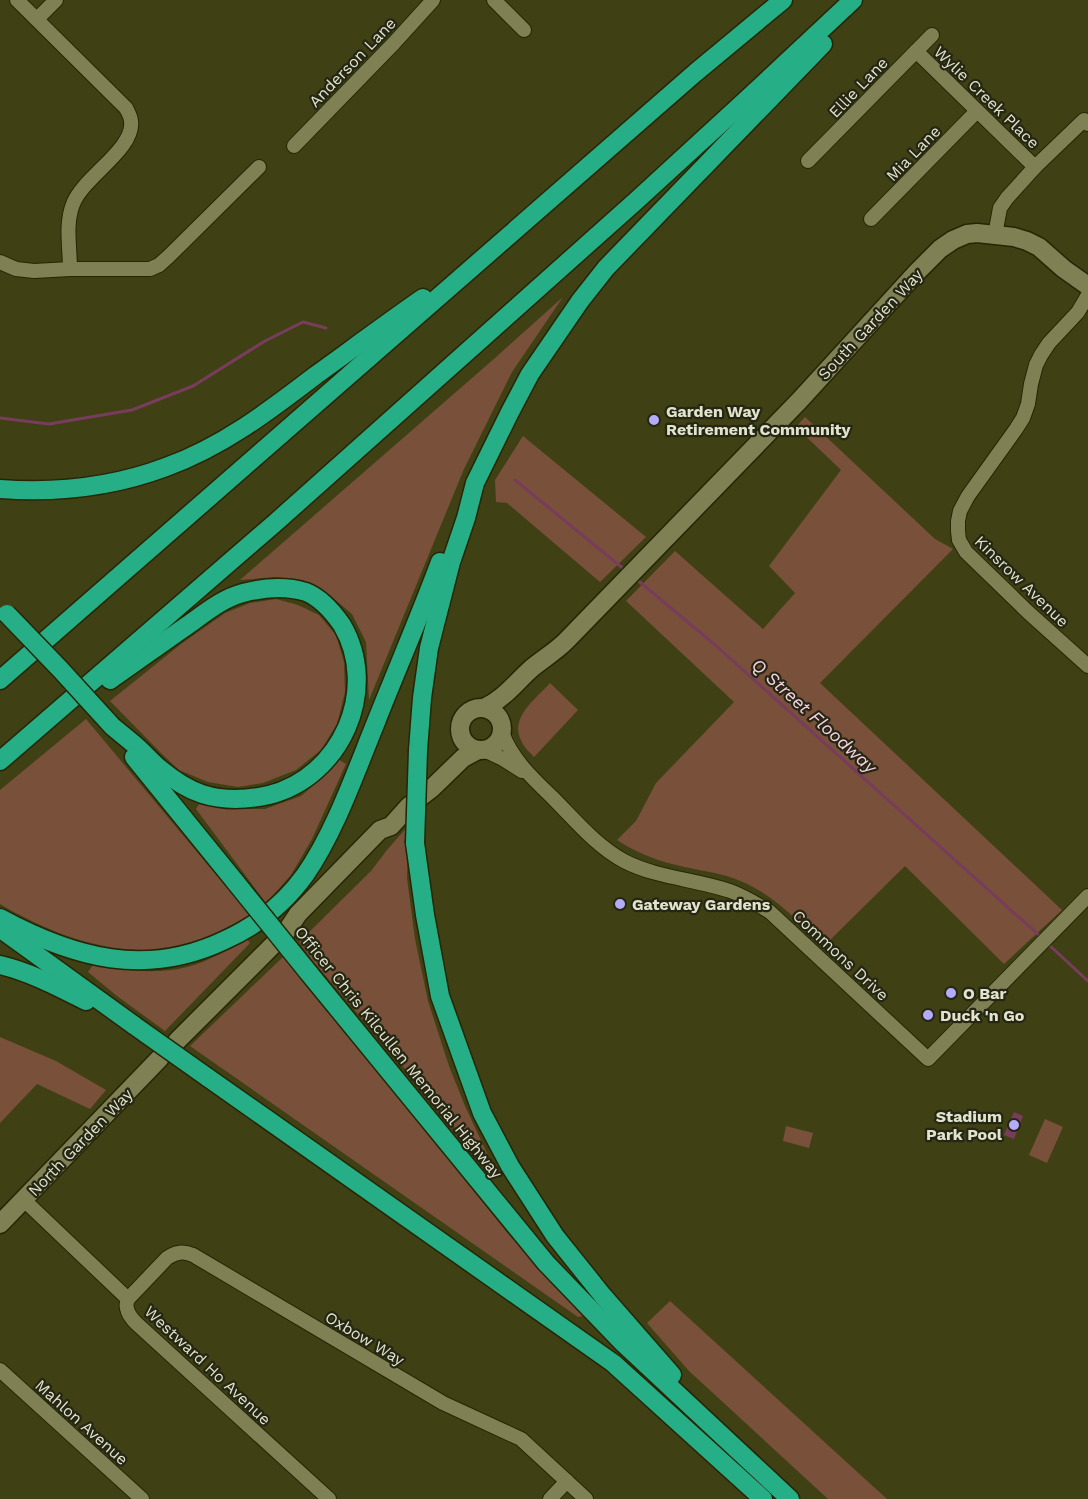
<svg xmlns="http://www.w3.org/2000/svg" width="1088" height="1499" font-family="'Work Sans',sans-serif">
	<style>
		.green { fill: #79503a }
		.water { fill: #783d5c }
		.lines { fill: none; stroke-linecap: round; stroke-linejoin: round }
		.stream { stroke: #783d5c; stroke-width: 3 }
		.street-casing { stroke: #262605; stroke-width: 16 }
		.secondary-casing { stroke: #262605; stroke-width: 21 }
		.highway-casing { stroke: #262605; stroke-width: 21 }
		.street { stroke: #7f8054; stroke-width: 14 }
		.secondary { stroke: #7f8054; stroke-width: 18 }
		.highway { stroke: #26ae87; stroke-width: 18 }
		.highway-bridge-casing { stroke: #262605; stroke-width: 21; stroke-linecap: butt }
		.highway-bridge { stroke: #26ae87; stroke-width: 18 }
		.poi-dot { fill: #b5acf9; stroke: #252613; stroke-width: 2 }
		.labels { text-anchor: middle; stroke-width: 4.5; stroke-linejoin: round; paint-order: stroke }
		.street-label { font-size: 16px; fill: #e2e3cc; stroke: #252613 }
		.poi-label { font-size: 16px; font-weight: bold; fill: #e2e3cc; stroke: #252613; text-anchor: start }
		.water-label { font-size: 18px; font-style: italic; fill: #f7d1e3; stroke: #252613 }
	</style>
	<rect width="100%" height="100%" fill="#404015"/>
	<g class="green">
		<polygon points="563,297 512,372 464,469 369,700 366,642 352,614 327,593 302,580 275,577 240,580 495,358"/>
		<path d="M805,417L935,539L953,549L820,683L1062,910L1004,964L905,866L824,946C795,918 767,888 727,876C709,871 690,869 672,864C652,859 634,851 617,840L636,821L656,783L734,702L626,601L675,551L763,629L795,593L769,566L841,470L796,427Z"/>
		<polygon points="523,436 646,537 600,582 507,503 496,502 495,480"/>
		<polygon points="276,599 298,605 319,615 336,635 344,662 345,692 337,724 321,750 296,770 263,783 238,787 208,782 179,770 161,753 110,701 181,644 225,613 250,603"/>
		<path d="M550,683L578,710L534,757C530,752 524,748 522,742C508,718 536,699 550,683Z"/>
		<path d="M86,719L227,888L251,915C231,925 207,940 184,945C121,961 54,936 0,904V790Z"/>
		<polygon points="338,759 346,764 312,839 291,875 266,903 196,809 199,804 231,809 265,809 301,796 323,777"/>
		<polygon points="408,826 407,878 415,939 428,1001 449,1066 465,1106 499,1179 313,961 299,942 371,871 387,850"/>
		<path d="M247,939L250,943L165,1031L117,996L88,972L93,965C123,970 156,975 187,967C208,962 228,949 247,939Z"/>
		<polygon points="284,956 509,1235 583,1316 578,1317 190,1046"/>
		<polygon points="0,1037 56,1061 106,1090 90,1109 37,1084 0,1123"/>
		<polygon points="1045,1119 1063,1127 1047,1163 1029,1155"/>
		<polygon points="786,1126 813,1133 809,1148 783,1141"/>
		<polygon points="670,1301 887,1499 828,1499 689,1371 647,1323"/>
	</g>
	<polygon class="water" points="1014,1112 1023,1116 1014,1139 1004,1135"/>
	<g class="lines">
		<g class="stream">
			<polyline points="0,418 49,424 132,410 193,386 265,341 303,322 326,328"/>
			<polyline points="515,480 625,570"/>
			<polyline points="635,578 714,644 1041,937"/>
			<polyline points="1048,944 1088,981"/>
		</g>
		<defs>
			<g id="street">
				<path d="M17,0L126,108C128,112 131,117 131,121C135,149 83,177 73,204C65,224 70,248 70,269"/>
				<polyline points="494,0 524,30"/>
				<polyline points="37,19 56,0"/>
				<polyline points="916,51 1035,167"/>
				<polyline points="294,146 394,43 433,0"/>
				<polyline points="808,161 932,35"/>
				<polyline points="871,219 977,111"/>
				<polyline points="995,235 1000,208 1007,198 1035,167 1084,120 1088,124"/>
				<polyline points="0,262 16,269 34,271 70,269 150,269 159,265 169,256 259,167"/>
				<polyline points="1088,295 1078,312 1049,343 1041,355 1036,365 1031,384 1028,404 1023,418 1016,429 968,496 960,511 958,521 958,531 959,540 966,552 1029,613 1088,666"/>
				<path d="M502,732C511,758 532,778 552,797C574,819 596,846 624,861C657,878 695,879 730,891C744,896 757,904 770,912L928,1059L1088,896"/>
				<polyline points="484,750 503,759 522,771"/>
				<path d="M24,1200L128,1299C124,1307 129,1316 136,1323L329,1499"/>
				<path d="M128,1299L167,1258C176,1252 183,1251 193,1255L443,1403L521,1439L586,1499"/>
				<polyline points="0,1370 142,1499"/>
				<polyline points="550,1499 567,1481"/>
			</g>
			<g id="secondary">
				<circle cx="481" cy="729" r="21"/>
				<path d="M484,708C504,699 516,682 532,668C543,659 556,651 566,641L799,401L917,272L940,249L953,240L967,234L977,233L1014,237L1027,241L1039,247L1064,269L1088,286"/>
				<polyline points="286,932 298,914 380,830 391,826 409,806 431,789 463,758 478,750"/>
				<polyline points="177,1041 275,943"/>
				<polyline points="0,1224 160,1058"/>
			</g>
			<g id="highway">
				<path d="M0,489C56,493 113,487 166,467C222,447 269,411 316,375C352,349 387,323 423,298"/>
				<polyline points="0,680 695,73 783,0"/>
				<path d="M110,680C136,662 162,643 188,625C205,613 223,598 243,593C262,588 286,586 306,592C321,598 333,612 342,625C380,690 341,777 269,795C247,800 224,801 202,794C187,789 171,778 159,768C151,761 144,753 136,746C128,739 120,733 112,726"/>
				<polyline points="418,750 422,698 429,648 451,562 466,518 475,483 510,412 530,374 580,301 606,268 823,44"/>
				<polyline points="134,757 237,884"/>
				<polyline points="0,761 275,523 637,200 745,101 853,0"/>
				<polyline points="415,843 425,915 440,996 482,1113 510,1166 555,1236 603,1296 672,1375"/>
				<path d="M0,918C74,958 146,978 225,940C258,925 284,904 305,875C335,832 356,771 376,722C397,669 420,616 440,562"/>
				<polyline points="1,929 135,1026"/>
				<path d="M0,965C30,972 58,987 86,1001"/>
				<polyline points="308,972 546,1263 623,1343 790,1499"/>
				<polyline points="207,1077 613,1363 763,1499"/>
			</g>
		</defs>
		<use href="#street" class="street-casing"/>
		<use href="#secondary" class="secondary-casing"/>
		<use href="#highway" class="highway-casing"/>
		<use href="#street" class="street"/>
		<use href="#secondary" class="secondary"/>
		<use href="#highway" class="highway"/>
		<defs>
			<g id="highway-bridge">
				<polyline points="7,614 60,669 112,726"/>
				<polyline points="415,843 418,750"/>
				<polyline points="237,884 308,972"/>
				<polyline points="135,1026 207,1077"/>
			</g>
		</defs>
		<use href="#highway-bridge" class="highway-bridge-casing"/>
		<use href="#highway-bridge" class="highway-bridge"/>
	</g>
	<g class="poi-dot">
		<circle cx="654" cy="420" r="6"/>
		<circle cx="620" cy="904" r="6"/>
		<circle cx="951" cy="993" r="6"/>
		<circle cx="928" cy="1015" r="6"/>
		<circle cx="1014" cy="1125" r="6"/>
	</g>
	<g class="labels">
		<g class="street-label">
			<text transform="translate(352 62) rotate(-46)" y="6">Anderson Lane</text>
			<text transform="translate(858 87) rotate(-46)" y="6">Ellie Lane</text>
			<text transform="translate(987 97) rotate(44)" y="6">Wylie Creek Place</text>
			<text transform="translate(913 153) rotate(-46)" y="6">Mia Lane</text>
			<text transform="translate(870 324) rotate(-47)" y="6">South Garden Way</text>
			<text transform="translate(1022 581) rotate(44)" y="6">Kinsrow Avenue</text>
			<text transform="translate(841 955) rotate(43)" y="6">Commons Drive</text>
			<text transform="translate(399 1052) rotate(51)" y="6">Officer Chris Kilcullen Memorial Highway</text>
			<text transform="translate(80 1142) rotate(-46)" y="6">North Garden Way</text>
			<text transform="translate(365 1338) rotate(31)" y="6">Oxbow Way</text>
			<text transform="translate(208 1365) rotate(43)" y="6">Westward Ho Avenue</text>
			<text transform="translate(82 1422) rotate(42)" y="6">Mahlon Avenue</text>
		</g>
		<g class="poi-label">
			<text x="666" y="417">Garden Way<tspan x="666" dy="18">Retirement Community</tspan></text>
			<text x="632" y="910">Gateway Gardens</text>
			<text x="963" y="999">O Bar</text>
			<text x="940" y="1021">Duck 'n Go</text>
			<text x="1002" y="1122" text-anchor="end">Stadium<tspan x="1002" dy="18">Park Pool</tspan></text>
		</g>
		<g class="water-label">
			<text transform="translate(814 716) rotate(42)" y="6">Q Street Floodway</text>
		</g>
	</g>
</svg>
